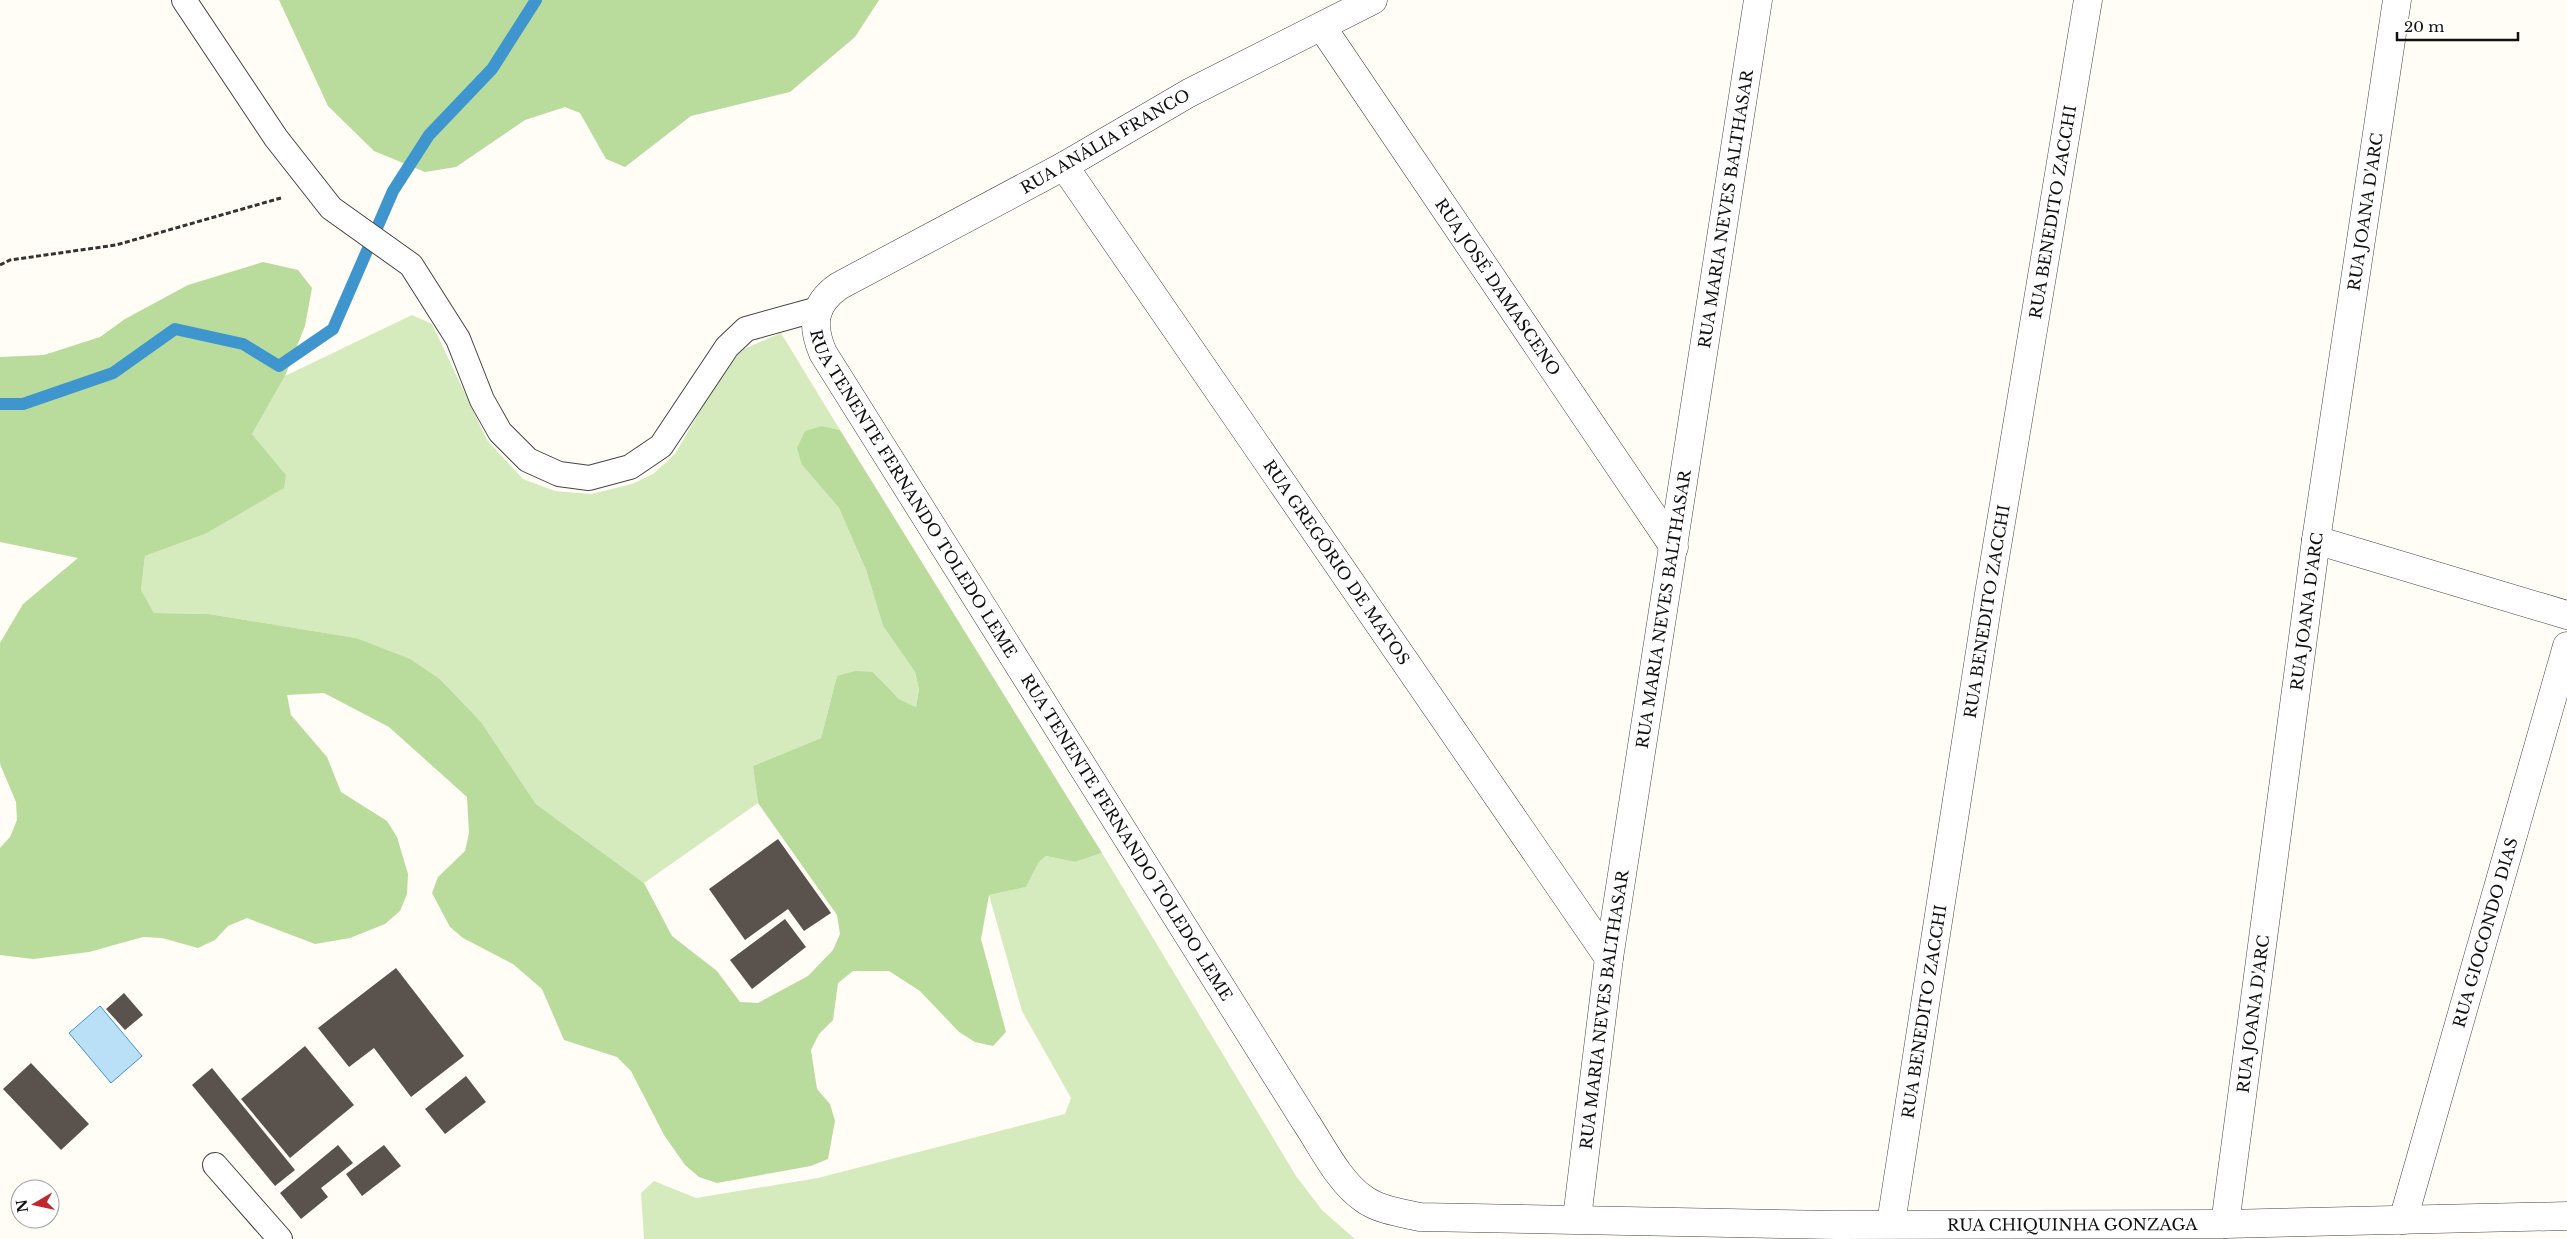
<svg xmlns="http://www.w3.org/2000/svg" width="2567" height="1239" font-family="'Libre Baskerville',serif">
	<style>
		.green { fill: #d5ebbd }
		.forest { fill: #b9dc9c }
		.water { fill: #b9e0f7; stroke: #3f96cf }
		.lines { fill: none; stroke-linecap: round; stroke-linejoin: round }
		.stream { stroke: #3f96cf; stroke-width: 12 }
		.building { fill: #5a524d }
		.lane-casing { stroke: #444; stroke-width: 26 }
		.street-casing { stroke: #444; stroke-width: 29 }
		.path { stroke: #333; stroke-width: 3; stroke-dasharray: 5 2.5; stroke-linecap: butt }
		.lane { stroke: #fff; stroke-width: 24 }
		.street { stroke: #fff; stroke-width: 28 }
		.labels { text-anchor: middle; stroke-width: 5; stroke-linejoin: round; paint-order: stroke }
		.street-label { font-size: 16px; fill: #111; stroke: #fff }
	</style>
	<rect width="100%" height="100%" fill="#fffdf5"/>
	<g class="green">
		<polygon points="412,315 432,324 487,440 523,479 555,491 591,494 632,484 653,474 675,454 725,368 744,349 781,333 840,430 822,426 802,465 839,508 866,570 883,626 915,672 919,689 916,707 899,699 873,672 837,676 821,738 753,766 758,803 644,883 536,804 481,722 441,680 356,638 209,614 154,613 141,590 145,556 205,534 286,475 252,434 285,376"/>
		<polygon points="1102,853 1296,1176 1322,1210 1355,1239 644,1239 641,1193 654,1181 696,1198 818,1178 1065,1114 1071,1098 1022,1011 989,895 1026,887 1039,862 1046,856 1075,862"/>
	</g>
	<g class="forest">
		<polygon points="279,0 879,0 855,37 790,92 691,116 625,167 606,159 580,113 565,107 525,120 456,167 425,172 374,151 328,106"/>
		<polygon points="263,262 298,270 312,288 305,326 285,376 252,434 286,475 284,488 205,534 145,556 141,590 154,613 209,614 356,638 410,659 441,680 481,722 536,804 644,883 672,936 717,971 740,1002 758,1003 808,976 833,950 840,934 837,915 758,803 753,766 821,738 837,676 855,671 873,672 899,699 916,707 919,689 915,672 883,626 866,570 839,508 802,465 797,448 805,431 822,426 840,430 1102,853 1075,862 1046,856 1039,862 1026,887 989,895 981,939 1006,1032 993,1046 975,1042 959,1032 920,991 889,971 853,971 838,983 833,1020 819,1034 811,1050 817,1089 830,1104 835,1121 828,1159 811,1166 717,1183 699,1177 685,1165 664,1135 631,1071 617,1057 564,1040 542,989 513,964 463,938 450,927 432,893 438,877 465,851 469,833 467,797 389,727 324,693 287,695 291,715 327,757 341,792 387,821 397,837 408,874 407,894 400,911 385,924 350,938 315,944 247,918 228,926 215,940 198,948 162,938 143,937 89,952 33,959 0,955 0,848 10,837 17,820 16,802 0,764 0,643 23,604 78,558 0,542 0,357 44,355 100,337 125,319 188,285"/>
	</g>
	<polygon class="water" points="100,1006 142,1056 111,1083 69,1033"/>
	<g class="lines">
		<polyline class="stream" points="0,404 23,404 113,373 175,329 243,344 279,366 333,329 393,191 429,135 492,69 536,0"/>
	</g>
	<g class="building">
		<polygon points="778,839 831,913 804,931 788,909 745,940 709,889"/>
		<polygon points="785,919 806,947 752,989 730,960"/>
		<polygon points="396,968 464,1056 411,1097 374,1048 349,1067 318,1028"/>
		<polygon points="124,993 143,1015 125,1030 106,1009"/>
		<polygon points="305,1046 354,1105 290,1158 241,1099"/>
		<polygon points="31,1063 89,1124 61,1150 3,1089"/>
		<polygon points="212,1068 295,1170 275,1186 192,1085"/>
		<polygon points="466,1076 486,1102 445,1134 425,1109"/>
		<polygon points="338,1145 353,1163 321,1188 328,1197 301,1219 280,1193"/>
		<polygon points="384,1145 401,1166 362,1196 346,1174"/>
	</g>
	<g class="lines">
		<defs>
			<g id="lane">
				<polyline points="184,0 276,138 331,208 411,265 458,339 482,400 500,432 528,460 559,474 589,478 630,467 661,446 727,347 746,329 818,309"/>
				<polyline points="215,1165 280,1239"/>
			</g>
			<g id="street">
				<path id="s1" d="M1373,0L1189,93L1064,166L839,286C813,304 811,325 823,353L1305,1121C1322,1146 1338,1181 1364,1199C1379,1210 1402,1213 1420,1217L1835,1225L2225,1224L2567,1216"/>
				<path id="s2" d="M1322,27L1674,547"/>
				<path id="s3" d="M1064,166L1609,958"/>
				<polyline points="2316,540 2567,615"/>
				<path id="s4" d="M1577,1218L1609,958L1758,0"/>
				<path id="s5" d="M2403,1220L2567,646"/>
				<path id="s6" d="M1891,1223L1989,594L2088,0"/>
				<path id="s7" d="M2225,1224L2316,540L2397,0"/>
			</g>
		</defs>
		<use href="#lane" class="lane-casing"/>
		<use href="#street" class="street-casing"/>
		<polyline class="path" points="0,265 10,260 116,245 281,198"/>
		<use href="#lane" class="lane"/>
		<use href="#street" class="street"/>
	</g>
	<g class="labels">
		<g class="street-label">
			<text transform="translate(1105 141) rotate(-30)" y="6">RUA ANÁLIA FRANCO</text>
			<text dy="6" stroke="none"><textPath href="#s4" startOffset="1020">RUA MARIA NEVES BALTHASAR</textPath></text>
			<text dy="6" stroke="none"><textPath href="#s7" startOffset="1022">RUA JOANA D'ARC</textPath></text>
			<text dy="6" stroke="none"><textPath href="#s6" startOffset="1024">RUA BENEDITO ZACCHI</textPath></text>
			<text dy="6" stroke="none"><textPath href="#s2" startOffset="314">RUA JOSÉ DAMASCENO</textPath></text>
			<text dy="6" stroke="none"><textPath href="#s1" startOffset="849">RUA TENENTE FERNANDO TOLEDO LEME</textPath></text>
			<text dy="6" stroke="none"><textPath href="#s3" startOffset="481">RUA GREGÓRIO DE MATOS</textPath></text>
			<text dy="6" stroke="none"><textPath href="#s4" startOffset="615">RUA MARIA NEVES BALTHASAR</textPath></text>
			<text dy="6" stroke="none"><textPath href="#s6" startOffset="619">RUA BENEDITO ZACCHI</textPath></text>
			<text dy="6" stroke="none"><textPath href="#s7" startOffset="618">RUA JOANA D'ARC</textPath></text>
			<text dy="6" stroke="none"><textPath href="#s1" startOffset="1254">RUA TENENTE FERNANDO TOLEDO LEME</textPath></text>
			<text dy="6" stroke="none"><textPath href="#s5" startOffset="299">RUA GIOCONDO DIAS</textPath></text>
			<text dy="6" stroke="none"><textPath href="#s4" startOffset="210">RUA MARIA NEVES BALTHASAR</textPath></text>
			<text dy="6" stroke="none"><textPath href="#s6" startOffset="214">RUA BENEDITO ZACCHI</textPath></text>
			<text dy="6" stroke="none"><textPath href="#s7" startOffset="212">RUA JOANA D'ARC</textPath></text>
			<text dy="6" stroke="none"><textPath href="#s1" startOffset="2399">RUA CHIQUINHA GONZAGA</textPath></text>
		</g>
	</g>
	<g transform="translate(35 1204) rotate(261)"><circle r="24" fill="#ffffff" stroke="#a0a0a0"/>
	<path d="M0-4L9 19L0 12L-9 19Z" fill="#c4262e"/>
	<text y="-8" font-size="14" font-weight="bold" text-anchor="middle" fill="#111111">N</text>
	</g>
	<path d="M2397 32v8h121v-8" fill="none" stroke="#111111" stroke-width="2.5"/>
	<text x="2404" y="32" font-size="15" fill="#111111" stroke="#ffffff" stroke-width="4" paint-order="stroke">20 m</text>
</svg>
